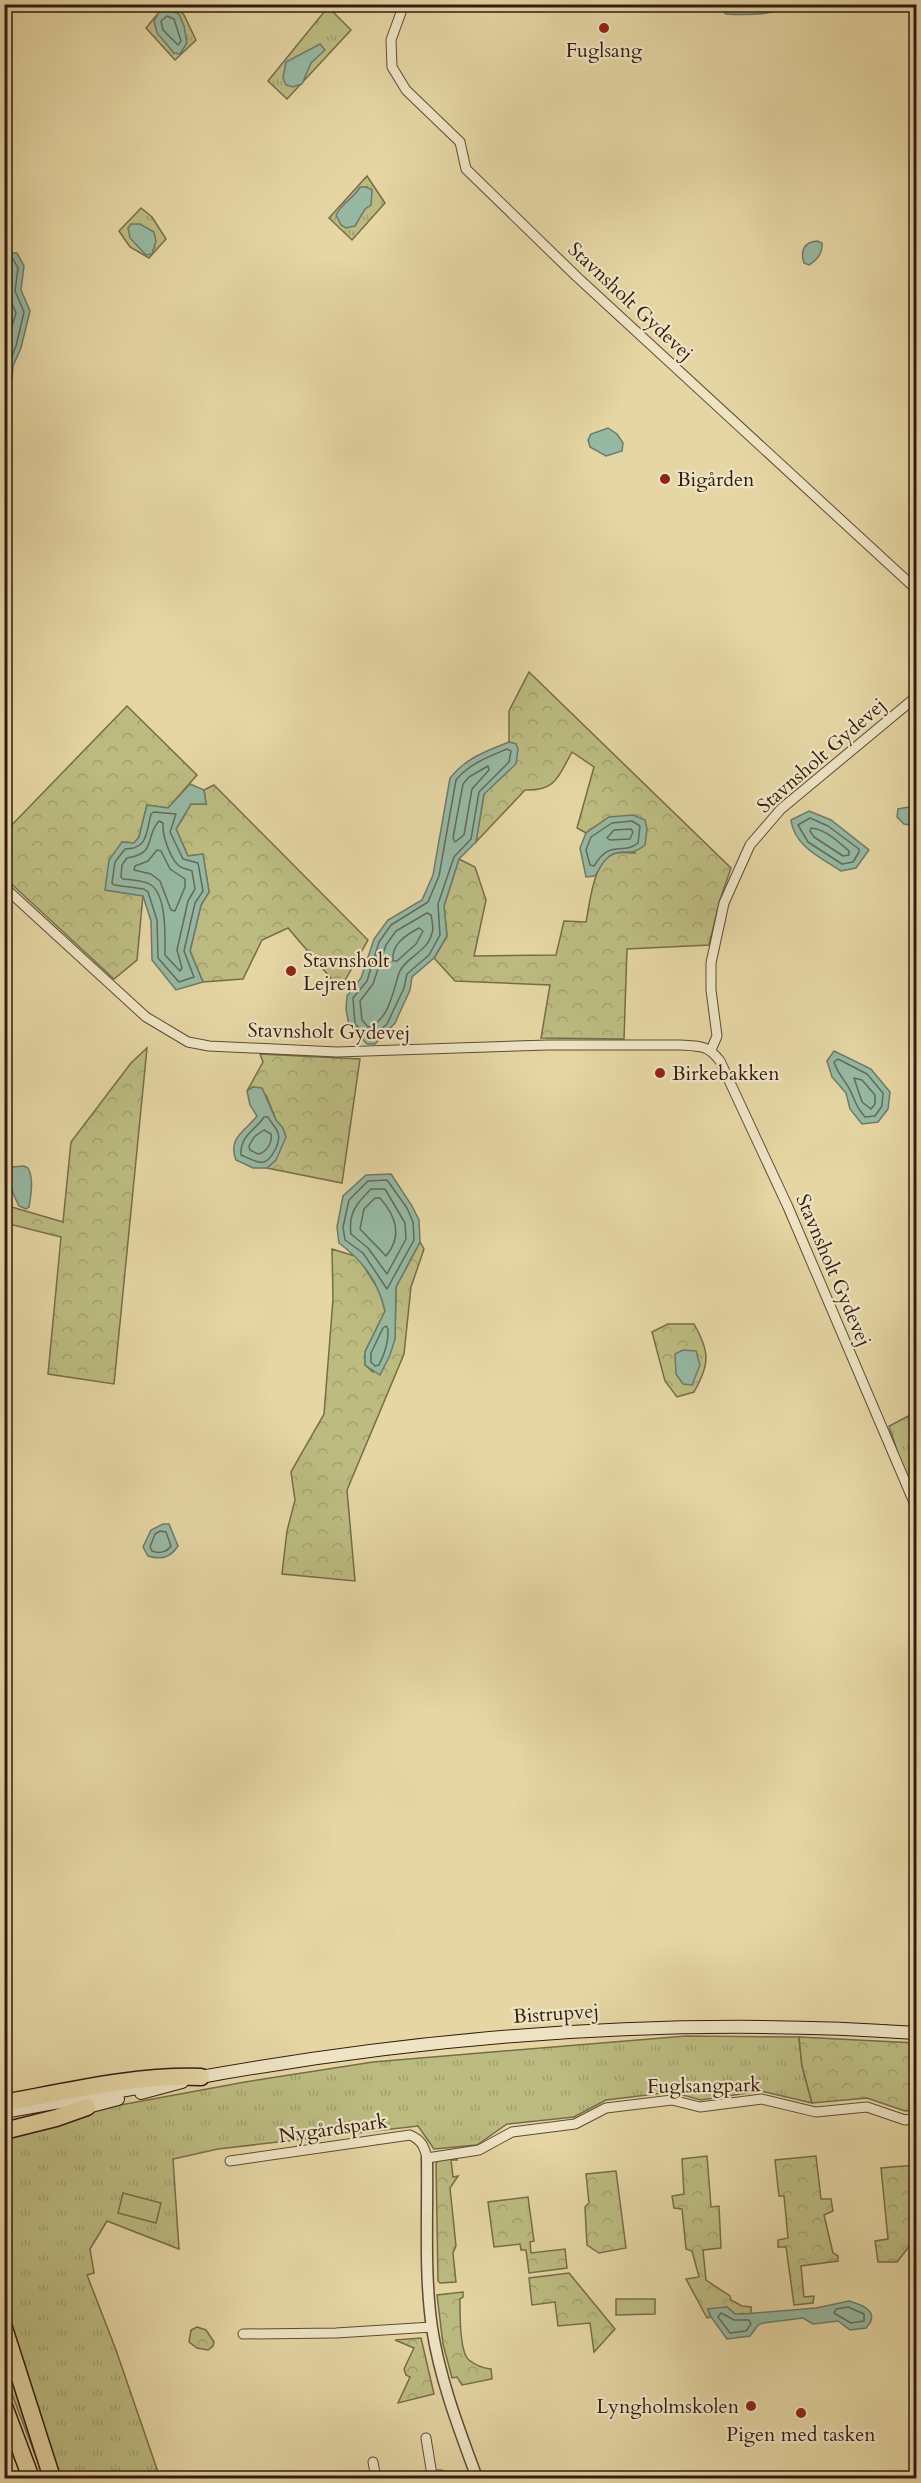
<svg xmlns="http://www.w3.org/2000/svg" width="921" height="2483" font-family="Cardo,serif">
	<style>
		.grass { fill: url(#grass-tufts); stroke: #776c49; stroke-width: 1.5 }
		.forest { fill: url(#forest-crowns); stroke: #776c49; stroke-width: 1.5 }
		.pitch { fill: #bcbc81; stroke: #776c49; stroke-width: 1.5 }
		.water { fill: #96b9a3; stroke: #6e7a69; stroke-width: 1.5 }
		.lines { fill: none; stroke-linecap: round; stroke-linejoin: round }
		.shore { stroke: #646a5a; stroke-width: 1.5 }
		.minor-casing { stroke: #5f4a36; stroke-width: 11 }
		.tertiary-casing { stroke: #5f4a36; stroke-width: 13 }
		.secondary-casing { stroke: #321b11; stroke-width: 14 }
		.motorway-casing { stroke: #321b11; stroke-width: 19 }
		.minor { stroke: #eee4c4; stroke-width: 9 }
		.tertiary { stroke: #eee4c4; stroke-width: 10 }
		.secondary { stroke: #eee4c4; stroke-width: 12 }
		.motorway { stroke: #e5d6a4; stroke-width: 16 }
		.poi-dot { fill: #8f2418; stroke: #eee4c4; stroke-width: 2 }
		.labels { text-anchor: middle; stroke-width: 4.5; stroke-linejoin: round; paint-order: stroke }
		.poi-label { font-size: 20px; fill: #321b11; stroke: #eee4c4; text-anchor: start }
		.street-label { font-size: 20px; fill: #321b11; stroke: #eee4c4 }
	</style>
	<defs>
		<pattern id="grass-tufts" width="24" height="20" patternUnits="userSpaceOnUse" patternTransform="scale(1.5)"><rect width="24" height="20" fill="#bcbc81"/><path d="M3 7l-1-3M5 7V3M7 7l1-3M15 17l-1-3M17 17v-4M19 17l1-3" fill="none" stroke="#a2a16e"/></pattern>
		<pattern id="forest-crowns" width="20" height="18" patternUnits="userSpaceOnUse" patternTransform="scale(1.5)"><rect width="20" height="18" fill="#bcbc81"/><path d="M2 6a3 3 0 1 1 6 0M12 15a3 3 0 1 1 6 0" fill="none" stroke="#a2a16e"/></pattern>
	</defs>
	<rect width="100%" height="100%" fill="#e5d6a4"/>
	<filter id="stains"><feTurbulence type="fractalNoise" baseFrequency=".00333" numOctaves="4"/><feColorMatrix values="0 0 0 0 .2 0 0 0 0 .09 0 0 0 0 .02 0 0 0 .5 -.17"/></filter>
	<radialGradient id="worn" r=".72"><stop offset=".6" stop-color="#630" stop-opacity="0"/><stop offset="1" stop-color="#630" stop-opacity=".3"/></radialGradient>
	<g class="grass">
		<polygon points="165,5 174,5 184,15 196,40 175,60 146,28"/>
		<polygon points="328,7 351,30 287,99 268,81"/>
		<polygon points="367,176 385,203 352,240 329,218"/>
		<polygon points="141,208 152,217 166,239 149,258 130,247 119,231"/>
		<polygon points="916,1412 916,1498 902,1466 889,1426"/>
		<polygon points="686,2036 799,2037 802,2066 812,2103 761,2091 701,2100 672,2092 606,2100 574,2117 507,2124 477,2145 434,2149 418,2126 218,2149 173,2159 179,2249 107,2221 90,2249 94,2273 87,2275 116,2350 160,2478 59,2478 5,2303 4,2136 115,2106 245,2082 373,2062"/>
		<polygon points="4,2346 44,2478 5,2376"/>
	</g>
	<g class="forest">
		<path d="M529,672L731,868L720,900L709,945L627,949L624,1039L541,1038L550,985L455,981L434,958L447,936L444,906L459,859L475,867L486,900L474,956L556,955L564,921L586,922C590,903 593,859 616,853C621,852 629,853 635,853L609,817L586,833L577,828L594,767L572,752C558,777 556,791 525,790L476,842L484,794L516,744L509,742V711Z"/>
		<polygon points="127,706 197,775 168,808 147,805 139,837 134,844 122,842 143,895 137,960 114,979 5,878 4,833"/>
		<polygon points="214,785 368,940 340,989 288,928 262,940 243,979 203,982 190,951 201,905 209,892 203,854 188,856 176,829 191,804 206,804 204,790"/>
		<polygon points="147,1048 114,1384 48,1374 61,1237 5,1223 5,1205 63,1222 71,1142 131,1063"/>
		<polygon points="260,1054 360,1059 342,1183 267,1168 276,1160 276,1120 266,1095 253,1087 247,1091 263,1062"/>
		<polygon points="420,1242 424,1249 411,1287 404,1354 347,1490 355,1581 282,1574 287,1531 295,1500 291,1472 324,1414 333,1299 332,1249 358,1257 380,1292 385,1311 365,1352 365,1365 373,1372 395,1339 396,1287"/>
		<path d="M668,1324H694C710,1352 710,1364 694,1392L677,1397L665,1381L652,1332Z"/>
		<polygon points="799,2037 916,2043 916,2110 905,2111 867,2098 812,2103 802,2066"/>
		<polygon points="707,2156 711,2207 719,2206 721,2248 703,2250 706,2280 730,2296 731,2300 742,2306 751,2307 751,2314 735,2314 727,2307 708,2310 711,2317 707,2318 686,2279 699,2277 692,2251 686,2249 682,2209 674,2208 672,2196 684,2194 682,2159"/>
		<polygon points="816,2156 821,2199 831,2199 833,2211 824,2215 833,2253 838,2256 838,2261 801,2266 804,2297 814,2296 813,2303 794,2305 786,2247 778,2247 778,2240 788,2238 784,2196 779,2196 775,2160"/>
		<polygon points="456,2157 457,2160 451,2160 453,2177 458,2176 450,2188 456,2246 453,2253 456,2282 440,2283 438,2281 436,2164 438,2160"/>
		<polygon points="914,2165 916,2245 911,2244 897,2262 878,2262 875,2241 888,2239 881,2168"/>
		<polygon points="616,2171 626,2248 599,2253 587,2245 585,2207 589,2203 586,2174"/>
		<polygon points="528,2197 534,2241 530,2242 531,2253 565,2249 567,2268 529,2273 526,2250 521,2250 520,2244 494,2247 488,2202"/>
		<polygon points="569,2273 615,2329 594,2352 590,2323 558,2326 555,2302 532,2305 529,2278"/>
		<path d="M463,2292V2297L460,2299C460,2311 459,2353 469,2360C475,2365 483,2368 491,2369L492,2379L462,2385L457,2377L452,2378L443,2344L437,2295Z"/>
		<polygon points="197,2327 206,2330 214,2342 213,2346 208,2350 197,2348 189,2342 191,2330"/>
		<polygon points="421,2338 434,2394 398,2403 410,2377 406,2375 404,2369 414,2348 395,2340"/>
	</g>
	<g class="pitch">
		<polygon points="123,2193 161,2203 156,2223 118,2213"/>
		<polygon points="616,2299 655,2299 655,2314 616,2315"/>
	</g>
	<g class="water">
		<path d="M718,5V4L789,5C775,16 743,15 726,14Z"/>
		<polygon points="167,9 179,14 184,26 187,43 180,54 174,53 157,33 154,21 159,12"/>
		<polygon points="320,44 325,50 311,63 302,84 293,87 286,85 283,78 286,62"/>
		<path d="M360,187H366L372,190L371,205L365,209L355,226L346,228L341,225L336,215C342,203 353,199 360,187Z"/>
		<polygon points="131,224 140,224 154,232 156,241 152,254 146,255 130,238 128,228"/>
		<path d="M817,241L822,243C823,253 817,260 809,265L804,263C800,251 804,242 817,241Z"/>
		<polygon points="4,253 17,253 24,266 21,290 30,311 21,348 13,366 12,380 5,382"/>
		<polygon points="608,428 617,434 623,443 622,451 606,456 590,447 588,440 591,434"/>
		<path d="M509,742L516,744L518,749L516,764L484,794L476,842L459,859L444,906L447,936L434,958L412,977L410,990L395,1023L375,1044H367L349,1026L346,1009L347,996L361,978L374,939L388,920L422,900L433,875L450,778C466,758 486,751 509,742Z"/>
		<polygon points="190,784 204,790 206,804 191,804 176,829 188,856 203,854 209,892 201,905 190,951 203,982 176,990 152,960 151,921 143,896 105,890 109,860 122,842 134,843 139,837 147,805 168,808"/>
		<polygon points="909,807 916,807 916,826 904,824 897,817 898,809"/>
		<path d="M809,811L831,820L869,850L856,868L841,871C821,858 794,846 791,820Z"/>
		<path d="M633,815L645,820L647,829L645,845C629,858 626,848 613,854C604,858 600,868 595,876L586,877L580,848L586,833L609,817Z"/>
		<polygon points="834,1051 871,1069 890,1092 888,1109 878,1122 862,1124 850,1109 846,1093 832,1077 827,1061"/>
		<path d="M253,1087L262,1088L276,1120L283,1128L286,1137L276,1160L267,1168H253L236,1160C227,1137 247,1130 257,1116L250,1105L247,1091Z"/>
		<path d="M24,1166L28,1168C34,1179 31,1195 29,1207L26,1209L19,1206C13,1195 9,1183 8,1170L12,1167Z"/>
		<path d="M391,1174L412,1206L419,1220L420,1242L396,1287L395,1339L390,1355L380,1375L365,1365V1352L385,1311C378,1281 363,1261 339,1243L337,1227L343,1196L366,1175Z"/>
		<polygon points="683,1350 696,1351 700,1365 692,1385 683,1384 676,1374 675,1354"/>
		<path d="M163,1524H169L178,1546C170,1558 161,1560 148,1556L143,1547L151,1530Z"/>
		<path d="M849,2301C863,2305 881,2312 866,2328L850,2330L838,2321L813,2324L803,2318L763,2323L758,2325L750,2336L727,2339L711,2317L708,2309L727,2307L735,2314H743L816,2308Z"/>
	</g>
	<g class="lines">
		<g class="shore">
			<polygon points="167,16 174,19 181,41 178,45 163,30 161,21"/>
			<polyline points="4,258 13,259 18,268 15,291 24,312 16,346 4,376"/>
			<polyline points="4,266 10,269 7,291 16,313 4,352"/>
			<path d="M507,749L511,751L509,762L479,792L471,839L454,857L438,904L440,935L429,955L407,974L404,988L387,1024L372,1037L369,1038L355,1024L353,998L367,981L379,942L391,925L428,902L439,876L456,780C469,764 488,757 507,749Z"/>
			<polygon points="488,766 489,770 472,789 464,835 455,842 453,838 463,784 469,777"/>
			<path d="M154,812L176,814L170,832L183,859L198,863L203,891L195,903L184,951L194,977L179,982L158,958L157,920L148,892L144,889L114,885L112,883L115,862L125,849C148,849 146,833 151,814Z"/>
			<polygon points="810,818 828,826 859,849 859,852 853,862 842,864 808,842 798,825"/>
			<path d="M159,821L163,823C162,834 169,856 178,865C182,869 188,869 192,871L195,889L188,901L177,950L182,968L180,971L165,955C165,938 167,896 151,885C144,880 131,880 123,879L121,877L122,865L127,858C158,853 144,837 159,821Z"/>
			<path d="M632,821L640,826L638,843C622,856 611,838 594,866L590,865L586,850L591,837L612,823Z"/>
			<path d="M811,828C825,829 839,842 849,851V855L843,856L814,837L810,831Z"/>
			<polygon points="631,829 633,832 630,839 610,840 607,838 614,830"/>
			<polygon points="157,850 161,851 170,869 185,879 185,887 175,911 171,910 160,881 151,874 134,870 135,866 148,861"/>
			<path d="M427,913L431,915C432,920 434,928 432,933C428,952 405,957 399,973C393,991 389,1021 368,1027L362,1020L360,1001L373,984L386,945L396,931Z"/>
			<path d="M419,928L423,931L416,944L397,961H393C391,944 406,935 419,928Z"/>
			<path d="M838,1059L867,1074L883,1093L882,1106L875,1116L865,1117C856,1107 856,1103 851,1092C846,1081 838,1075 834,1062Z"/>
			<polygon points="854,1078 862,1080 875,1095 875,1104 871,1109 862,1102"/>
			<path d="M264,1117H268C271,1123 276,1127 278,1133C281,1142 272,1159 264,1162C257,1164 247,1157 241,1155C240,1135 255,1131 264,1117Z"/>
			<path d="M264,1130L271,1134C273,1142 266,1153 258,1154L250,1150L249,1146L254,1137Z"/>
			<polygon points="387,1180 407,1208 413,1222 414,1240 387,1289 363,1253 345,1240 343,1227 349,1200 368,1181"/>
			<path d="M371,1189H385L405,1223L406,1239L387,1274L368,1248L351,1234C348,1213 357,1203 371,1189Z"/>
			<path d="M375,1198H380C396,1216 403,1236 386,1256L360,1229L364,1209Z"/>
			<path d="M386,1326L388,1329C389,1342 385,1353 379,1365L375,1366L371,1362V1353L383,1328Z"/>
			<path d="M160,1531L166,1532L171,1546C167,1552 159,1554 152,1551L150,1547L155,1534Z"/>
			<polygon points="848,2307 864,2314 864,2321 851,2323 834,2313 836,2309"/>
			<polygon points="721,2313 734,2320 749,2320 751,2324 746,2331 730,2333 718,2317"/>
		</g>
		<defs>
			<g id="minor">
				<polyline points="404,4 391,40 392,67 406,90 460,142 466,169 576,276 916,589"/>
				<path d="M4,887L146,1017L188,1042L209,1046L337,1052L548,1045H680C700,1046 708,1045 720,1061L788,1207L916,1507"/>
				<polyline points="711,1050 717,1036 711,990 711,963 724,903 750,845 781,809 916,697"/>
				<path d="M230,2161L410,2135C421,2140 424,2145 427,2158L479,2150L512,2132L575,2124L606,2108L672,2100L700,2107L762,2099L816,2112L867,2107L905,2120L916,2118"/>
				<polyline points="243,2334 336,2333 432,2327"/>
				<polyline points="426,2438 432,2475 441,2475 442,2478"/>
				<polyline points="373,2462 376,2478"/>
			</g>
			<path id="tertiary" d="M427,2158C428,2214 424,2273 432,2328C440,2380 459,2429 477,2478"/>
			<g id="secondary">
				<path d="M195,2078C433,2035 675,2016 916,2033"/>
				<polyline points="141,2093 182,2082"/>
				<polyline points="80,2109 118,2099"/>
				<polyline points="4,2112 148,2086"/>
			</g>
			<g id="motorway">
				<path d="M4,2103C69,2091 135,2075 201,2077"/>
				<polyline points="4,2131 56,2118 87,2107"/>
				<polyline points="4,2328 52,2478"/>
				<polyline points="4,2406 31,2478"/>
			</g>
		</defs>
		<use href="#minor" class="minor-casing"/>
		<use href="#tertiary" class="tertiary-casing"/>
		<use href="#secondary" class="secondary-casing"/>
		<use href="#motorway" class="motorway-casing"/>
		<use href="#minor" class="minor"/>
		<use href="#tertiary" class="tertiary"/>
		<use href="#secondary" class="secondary"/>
		<use href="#motorway" class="motorway"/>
	</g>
	<g class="poi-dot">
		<circle cx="604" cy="28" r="6"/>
		<circle cx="665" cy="479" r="6"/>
		<circle cx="291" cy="971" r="6"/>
		<circle cx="660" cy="1073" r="6"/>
		<circle cx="751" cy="2406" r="6"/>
		<circle cx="801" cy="2413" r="6"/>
	</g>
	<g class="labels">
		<g class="poi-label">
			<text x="604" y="57" text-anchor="middle">Fuglsang</text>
			<text x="677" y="486">Bigården</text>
			<text x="303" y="967">Stavnsholt<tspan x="303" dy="23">Lejren</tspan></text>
			<text x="672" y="1080">Birkebakken</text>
			<text x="739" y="2413" text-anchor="end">Lyngholmskolen</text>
			<text x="801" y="2441" text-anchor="middle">Pigen med tasken</text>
		</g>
		<g class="street-label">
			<text transform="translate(631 301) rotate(43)" y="7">Stavnsholt Gydevej</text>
			<text transform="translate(821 755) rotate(-41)" y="7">Stavnsholt Gydevej</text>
			<text transform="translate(329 1031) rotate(1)" y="7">Stavnsholt Gydevej</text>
			<text transform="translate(834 1270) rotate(67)" y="7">Stavnsholt Gydevej</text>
			<text transform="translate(556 2013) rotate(-4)" y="7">Bistrupvej</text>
			<text transform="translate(704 2085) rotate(-1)" y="7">Fuglsangpark</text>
			<text transform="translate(333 2128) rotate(-8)" y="7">Nygårdspark</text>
		</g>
	</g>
	<rect width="921" height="2483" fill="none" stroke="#e5d6a4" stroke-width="24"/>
	<rect x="6" y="6" width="909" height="2471" fill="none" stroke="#321b11" stroke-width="3"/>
	<rect x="12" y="12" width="897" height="2459" fill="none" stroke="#321b11" stroke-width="1.5"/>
	<rect width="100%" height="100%" filter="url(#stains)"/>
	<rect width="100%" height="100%" fill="url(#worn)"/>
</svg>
